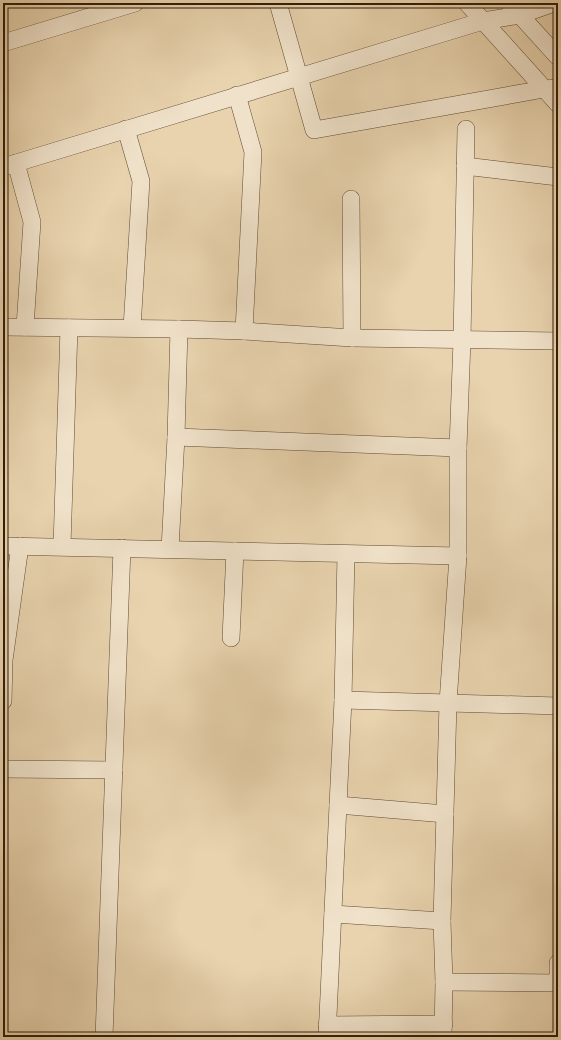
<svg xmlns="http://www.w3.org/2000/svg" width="561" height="1040" font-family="Alegreya,serif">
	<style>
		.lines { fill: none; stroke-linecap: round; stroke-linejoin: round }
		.minor-casing { stroke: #604a32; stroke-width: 18 }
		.minor { stroke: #f0e2ca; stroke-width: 17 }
	</style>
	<rect width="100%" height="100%" fill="#e8d3ae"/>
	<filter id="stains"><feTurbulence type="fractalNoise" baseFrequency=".005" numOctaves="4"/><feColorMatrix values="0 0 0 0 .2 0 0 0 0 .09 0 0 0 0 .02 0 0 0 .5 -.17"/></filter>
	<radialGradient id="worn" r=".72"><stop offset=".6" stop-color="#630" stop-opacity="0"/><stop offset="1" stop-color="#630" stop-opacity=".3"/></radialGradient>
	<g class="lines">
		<defs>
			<g id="minor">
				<polyline points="278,3 314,130 544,89 558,88"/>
				<polyline points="467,3 558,104"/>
				<polyline points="509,3 558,57"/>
				<polyline points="3,43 135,3"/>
				<polyline points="237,95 253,152 244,331"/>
				<polyline points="126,129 141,181 132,328"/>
				<polyline points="16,163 32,222 25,327"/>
				<polyline points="465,166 558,177"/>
				<polyline points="3,167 483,21 520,15 554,3"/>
				<polyline points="351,199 352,338"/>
				<polyline points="3,327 179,329 244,331 352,338 558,341"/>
				<polyline points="176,437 458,448"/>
				<polyline points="3,546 458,556"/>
				<polyline points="62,546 69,328"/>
				<polyline points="170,549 176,437 179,329"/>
				<polyline points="231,638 235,551"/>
				<polyline points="343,700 558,706"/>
				<polyline points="3,701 4,660 20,546"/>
				<polyline points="3,769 114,770"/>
				<polyline points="338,805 445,814"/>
				<polyline points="333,914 442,921"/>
				<polyline points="444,982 558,983"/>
				<polyline points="558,983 558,963"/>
				<polyline points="327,1025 444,1024"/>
				<polyline points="104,1037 122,548"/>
				<polyline points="327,1037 343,700 346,554"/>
				<polyline points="443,1037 444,982 442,921 448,703 458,556 458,448 462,340 466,129"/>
			</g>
		</defs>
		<use href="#minor" class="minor-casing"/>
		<use href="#minor" class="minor"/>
	</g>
	<rect width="561" height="1040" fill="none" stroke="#e8d3ae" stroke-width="16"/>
	<rect x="4" y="4" width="553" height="1032" fill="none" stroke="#331c08" stroke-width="2"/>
	<rect x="8" y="8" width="545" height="1024" fill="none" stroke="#331c08"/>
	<rect width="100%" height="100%" filter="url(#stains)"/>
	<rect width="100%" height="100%" fill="url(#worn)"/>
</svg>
